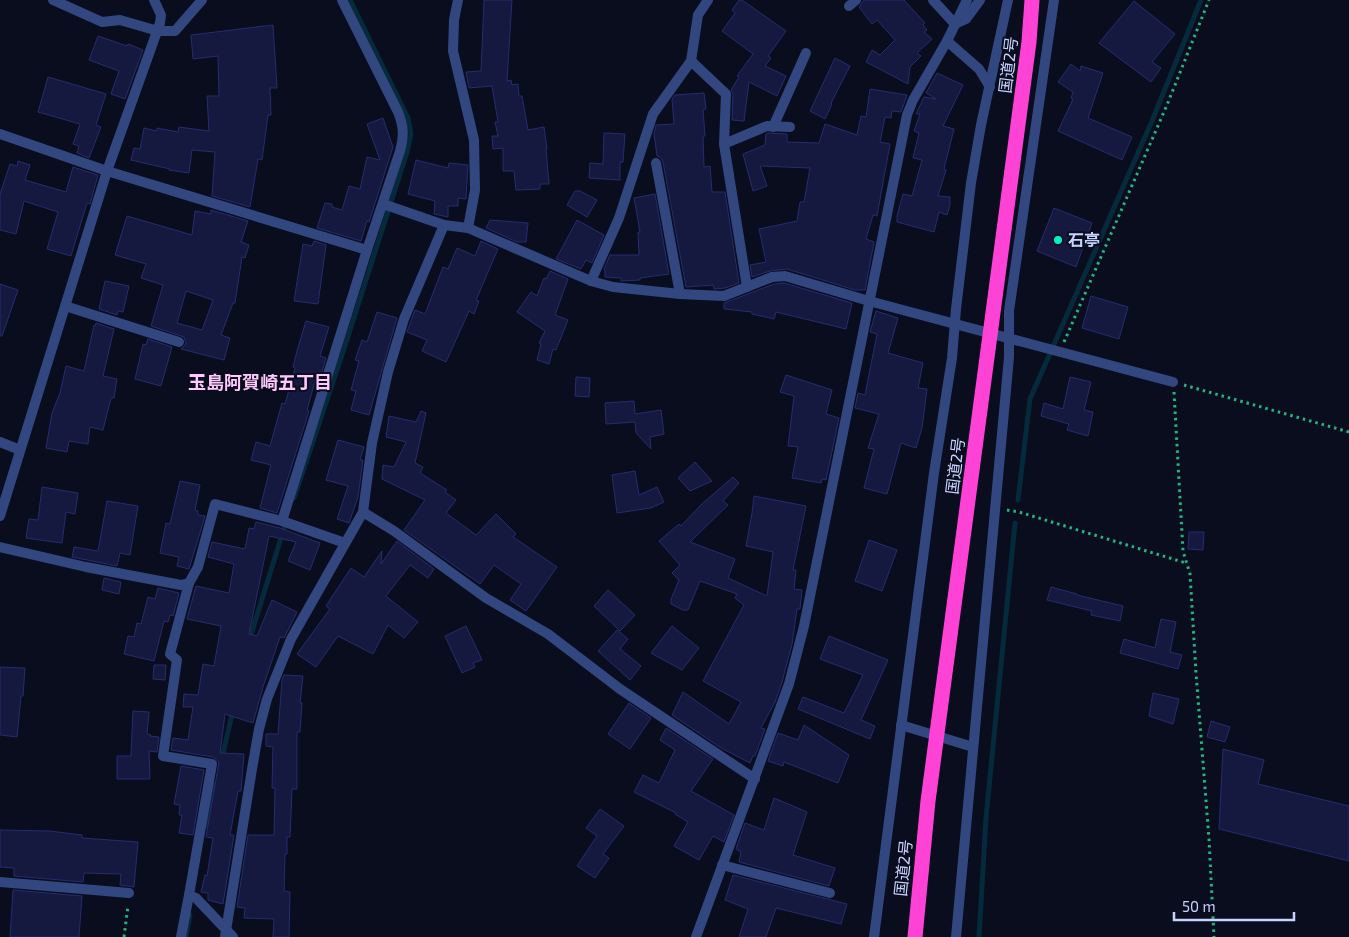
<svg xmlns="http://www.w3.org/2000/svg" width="1349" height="937" font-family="'Exo 2','Noto Sans JP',sans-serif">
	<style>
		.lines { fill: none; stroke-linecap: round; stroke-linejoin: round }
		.stream { stroke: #052a3c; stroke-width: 5 }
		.building { fill: #151940; stroke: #252d6e; fill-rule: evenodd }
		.path { stroke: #24b680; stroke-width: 3; stroke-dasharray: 2.5 4; stroke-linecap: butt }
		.street { stroke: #324780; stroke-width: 10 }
		.highway-bridge { stroke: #ff42d6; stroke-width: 15 }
		.poi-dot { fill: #00f2c0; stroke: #0a0d1e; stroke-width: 2 }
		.labels { text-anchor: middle; stroke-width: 4; stroke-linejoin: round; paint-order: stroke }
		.street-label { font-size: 16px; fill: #c7d2ff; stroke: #0a0d1e }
		.poi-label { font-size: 16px; font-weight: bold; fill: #c7d2ff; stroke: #0a0d1e; text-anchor: start }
		.neighbourhood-label { font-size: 18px; font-weight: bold; fill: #ffc9fc; stroke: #0a0d1e }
	</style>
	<rect width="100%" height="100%" fill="#0a0d1e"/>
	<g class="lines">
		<g class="stream">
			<polyline points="294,498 342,355 407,152 411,134 408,118 350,0"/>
			<polyline points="1018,500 1030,399 1152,121 1201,0"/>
			<polyline points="249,641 286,522"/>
			<polyline points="222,758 233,710"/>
			<polyline points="206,826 215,785"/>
			<polyline points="186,937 190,915"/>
			<polyline points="979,937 986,818 1015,523"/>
		</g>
	</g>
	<g class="building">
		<polygon points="484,0 512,0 507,81 511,80 512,85 518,84 519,96 522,96 528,130 544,127 547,149 546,149 549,184 540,184 540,189 516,190 514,171 503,171 503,148 493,149 492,136 498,136 495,122 498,122 492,86 469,88 466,72 481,71"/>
		<polygon points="739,0 742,0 786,31 768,56 771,58 765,66 786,76 777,96 749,82 744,121 732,120 733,94 731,90 739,77 737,76 753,54 722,31 735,13 732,10"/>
		<polygon points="864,0 904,0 925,23 923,25 927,30 924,32 932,39 917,53 921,56 910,67 908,84 866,62 872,50 880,55 895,40 877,20 872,24 859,7"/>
		<polygon points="1134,1 1175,34 1152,62 1161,68 1151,82 1099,43"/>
		<polygon points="273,25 277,88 270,88 271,115 268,115 262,160 258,159 250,207 212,196 215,152 192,150 189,173 169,170 170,169 131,160 134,148 140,149 144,128 157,131 157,128 178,132 179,127 209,131 207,96 219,96 218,56 193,59 191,35"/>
		<polygon points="98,36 127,46 128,44 143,50 125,99 111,94 119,71 89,60"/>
		<polygon points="835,58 850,66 831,103 832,104 825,119 810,111"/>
		<polygon points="1071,64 1080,71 1081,66 1103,73 1088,118 1132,137 1122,160 1058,131 1073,99 1071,98 1073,92 1058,82"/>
		<polygon points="937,73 963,85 943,126 954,129 944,169 946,170 938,196 950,197 950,205 947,215 939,212 934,232 897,222 897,216 903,194 912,196 922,160 913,158 919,133 914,131 920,114 916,114 924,97 936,99 926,93"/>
		<polygon points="48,77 106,94 96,125 101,127 89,158 77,153 79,146 73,144 80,124 38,112"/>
		<polygon points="870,89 907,95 901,112 892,111 891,118 885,117 880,142 890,144 877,216 873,215 866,239 874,242 865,290 855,290 787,269 770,271 752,277 750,265 766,262 759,229 797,221 800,202 804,202 810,168 760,166 767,186 753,191 743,154 765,145 766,134 768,133 787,134 787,142 819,143 825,124 857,135 861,116 866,117"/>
		<polygon points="704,93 706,109 703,110 705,136 703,136 704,167 710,166 712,192 725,192 739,283 725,288 714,289 713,285 686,287 663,162 661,158 657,156 655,141 654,134 656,125 674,124 672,99 675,95"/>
		<polygon points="383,118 393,147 369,222 367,221 361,241 317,228 325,203 332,204 332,207 342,210 349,186 360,189 367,157 380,160 367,124"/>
		<polygon points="604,133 625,134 623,162 620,162 620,180 589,178 590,163 603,164"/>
		<polygon points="416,160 448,168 449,163 468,165 466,199 458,198 458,206 448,206 448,217 434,214 435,201 408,194"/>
		<polygon points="18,161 30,165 25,180 66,192 73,167 98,175 90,204 87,203 71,256 47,249 58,212 24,201 16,234 0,230 0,194 10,164 17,166"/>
		<polygon points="575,191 580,191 597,200 587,217 567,205"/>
		<polygon points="655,194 669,274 640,278 640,280 621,281 621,278 605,277 605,270 604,269 610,255 639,255 638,232 640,232 634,198"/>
		<polygon points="1054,208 1092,223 1076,267 1037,251"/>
		<path d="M211,210L248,221L241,242L249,245L245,258L242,257L235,303H233L221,335L230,338L224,360L181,349L186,344L184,337L151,326L163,285L141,278L146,264L115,255L127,216L192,235L195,211L211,214ZM186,291L213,300L202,330L177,323Z"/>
		<polygon points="490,220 528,223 526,242 517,242 486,228"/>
		<polygon points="577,220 604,235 592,263 586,260 581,269 556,259"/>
		<polygon points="314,241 326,245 318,304 294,301 303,244 312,246"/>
		<polygon points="481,241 498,249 476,300 479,301 474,314 469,311 446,362 422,351 427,340 407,332 415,310 425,314 443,267 448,269 457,248 475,256"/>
		<polygon points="550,271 568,279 555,315 568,320 556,350 553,349 549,364 537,360 541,344 539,343 545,331 517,312 531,292 537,296 544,278 546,279"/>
		<polygon points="105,281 129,286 123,312 118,311 117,315 99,309"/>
		<polygon points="784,283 852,303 846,329 776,312 774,319 752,314 752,312 724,309 724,303 774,284"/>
		<polygon points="0,284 18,290 2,336 0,336"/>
		<polygon points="1091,296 1128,307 1119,339 1082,328"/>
		<polygon points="876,311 898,318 888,353 923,363 918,388 927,389 922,428 916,448 901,443 887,494 864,488 874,449 868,448 879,414 855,408 858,393 865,395 877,334 870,332"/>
		<polygon points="377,312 397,318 369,415 351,410 356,391 351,390 359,361 355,360 362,340 367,342"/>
		<polygon points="306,321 329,327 320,356 326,358 321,375 317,374 307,410 309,411 277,513 260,508 271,465 251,460 256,442 270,446 282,403 285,404 295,368 293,367 297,351"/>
		<polygon points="96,323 114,329 103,376 117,379 114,398 111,398 103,430 90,427 88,444 69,441 67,452 46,448 52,413 60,393 66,366 84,371 94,325 95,326"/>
		<polygon points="148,339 172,347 161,386 135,379 143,344 146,345"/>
		<polygon points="786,375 832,390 826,414 839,418 826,480 822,479 821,483 792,478 798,447 788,446 794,396 780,392"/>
		<polygon points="576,377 590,378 589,397 575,396"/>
		<polygon points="1070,377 1091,382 1084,410 1093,412 1088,436 1067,430 1069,424 1041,416 1044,403 1063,409"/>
		<polygon points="634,401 635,414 661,410 664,434 650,437 651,449 636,433 635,422 606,424 605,403"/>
		<polygon points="421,411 426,413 415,463 423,467 420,473 447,490 445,492 456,500 446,513 476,535 496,514 516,534 513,537 557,567 526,611 510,600 521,584 494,565 480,584 404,530 425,500 382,479 383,465 394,467 406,442 386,437 389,416 416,422"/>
		<polygon points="338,440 364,447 360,460 363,460 358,497 349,523 337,519 348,486 326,480"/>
		<polygon points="695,462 712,481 690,491 678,478"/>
		<polygon points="635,471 639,495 657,487 664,502 651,508 617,513 612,475"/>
		<polygon points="733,477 739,483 723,501 728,505 690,542 735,559 728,578 767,596 773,552 746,546 752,513 754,496 806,506 793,570 796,570 794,589 802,590 800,609 797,609 792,644 782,682 775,702 761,728 765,729 755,756 753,756 750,763 721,748 672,715 683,692 729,724 741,702 703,681 744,605 735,598 737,594 700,581 688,610 683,610 671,604 671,599 679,580 672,573 680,565 659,541 679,524 681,526 702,504"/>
		<polygon points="180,481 200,485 195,510 198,511 198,515 205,516 189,569 177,566 179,557 160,553 166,523 170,524"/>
		<polygon points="42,487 78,493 75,514 66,512 62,543 26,538 29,519 38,520"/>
		<polygon points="107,501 138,506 130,555 120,553 117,566 72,557 74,547 98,551"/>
		<polygon points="256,522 280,528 320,543 310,570 288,561 296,542 269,536 249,634 257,636 272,600 297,612 284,638 280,637 263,687 253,723 225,714 220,753 244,754 241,791 238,791 230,835 234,835 223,904 208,900 208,893 201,892 205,875 207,876 213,838 206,837 219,762 213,757 171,750 173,738 188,740 193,707 183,707 184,694 198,695 203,664 214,666 221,626 187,619 196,586 229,593 234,564 208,557 212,542 245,549 249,528 254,529"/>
		<polygon points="1189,532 1204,532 1203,550 1188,549"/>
		<polygon points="869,540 897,550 882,591 855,581"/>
		<polygon points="397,541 434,569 428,578 410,565 386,596 418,622 404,638 388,625 373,654 338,636 316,667 297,654 330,609 326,606 351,568 364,577 382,551 381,564"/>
		<polygon points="104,578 121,582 119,594 102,590"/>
		<polygon points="1051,587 1077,594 1077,595 1123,606 1120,621 1091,615 1092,611 1047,600"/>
		<polygon points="158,588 179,593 173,616 170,615 168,622 164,621 154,661 124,654 128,636 134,637 137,623 141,624 148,597 155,599"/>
		<polygon points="608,590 635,615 620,631 594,606"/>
		<polygon points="1161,619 1176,622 1170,652 1182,655 1178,669 1120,653 1124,639 1155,648"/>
		<polygon points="466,626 482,660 473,663 475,667 462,673 445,636"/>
		<polygon points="672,626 699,648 682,670 651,653"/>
		<polygon points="617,630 628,639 620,649 641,666 630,680 598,651"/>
		<polygon points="829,636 888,660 861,720 875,726 870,739 798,709 803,697 844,713 863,675 820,659"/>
		<polygon points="154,665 166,665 165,680 153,679"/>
		<polygon points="0,667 25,668 23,696 21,696 17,737 0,735"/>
		<polygon points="284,675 303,676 300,703 302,703 300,732 297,732 297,789 292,789 290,837 287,837 287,854 285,854 284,891 290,892 289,937 273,937 274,919 244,918 245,908 237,907 248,835 274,835 275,788 272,788 273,747 266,746 266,734 278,734 282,680"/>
		<polygon points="1153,693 1179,699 1173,724 1149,716"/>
		<polygon points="629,703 651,718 630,749 608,734"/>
		<polygon points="133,711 149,712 147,734 151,735 150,736 159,737 157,752 149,751 150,779 117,779 117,756 131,756"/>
		<polygon points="1211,721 1230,727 1225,742 1207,737"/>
		<polygon points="804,725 849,755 838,783 784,762 783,766 768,761 778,733 798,740"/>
		<polygon points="666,728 713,759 691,791 734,815 724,842 713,836 699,860 674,846 688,822 675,814 676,813 634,792 643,775 659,783 675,750 660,740"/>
		<polygon points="1223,749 1264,760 1258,784 1349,806 1349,861 1219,829"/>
		<polygon points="181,766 204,770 193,835 179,833 182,815 179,815 180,805 174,804"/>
		<polygon points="774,798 807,812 793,855 835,868 829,886 739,862 741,852 736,849 745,823 764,830"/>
		<polygon points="600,809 624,826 603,854 609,858 595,878 577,866 597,836 586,828"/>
		<polygon points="0,830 50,831 82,835 82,838 138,842 134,887 120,885 121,874 84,873 83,882 14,876 14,868 0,867"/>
		<polygon points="733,875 847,904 841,924 776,908 766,937 739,937 748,909 725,900"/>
		<polygon points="13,890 82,896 79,937 10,937"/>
	</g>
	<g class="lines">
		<g class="path">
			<polyline points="1064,342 1167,105 1209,0"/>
			<polyline points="1184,385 1349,432"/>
			<polyline points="1174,392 1183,551 1190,574 1196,673 1209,839 1214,937"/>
			<polyline points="1007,510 1019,512 1186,563"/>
			<polyline points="124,937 128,906"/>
		</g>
		<g class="street">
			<polyline points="53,0 102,22 120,20 158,31 175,31 202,0"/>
			<polyline points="458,0 454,20 453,51 474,140 475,190 468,228"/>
			<polyline points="933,0 955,24"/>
			<polyline points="849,6 856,0"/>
			<polyline points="955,24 966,19 980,0"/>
			<polyline points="947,41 979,69 990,87"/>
			<polyline points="691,61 726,94 724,144"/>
			<polyline points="773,127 806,53"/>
			<path d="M0,134L107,171L367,250L400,151C404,136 404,127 398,112L342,0"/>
			<polyline points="656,163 680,294"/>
			<polyline points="383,204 444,225 468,228 591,281 613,287 680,294 724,296 772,277 785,276 869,301 1173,382"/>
			<polyline points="591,281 619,218 653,114 691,61 698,15 708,0"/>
			<polyline points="747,287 724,144 767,126 790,127"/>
			<polyline points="65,306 179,342"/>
			<polyline points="0,442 20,450"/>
			<polyline points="363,512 394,531 486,598 548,634 620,689 755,779"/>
			<polyline points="0,516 107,171 160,23 161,15 154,0"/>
			<polyline points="282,521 367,250"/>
			<polyline points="0,547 86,567 181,585 189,583 198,567 215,504 282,521 345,543"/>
			<polyline points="189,583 170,654 177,660 163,756 212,764 189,895 196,898 233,937"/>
			<polyline points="901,725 973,747"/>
			<polyline points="722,865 830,893"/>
			<polyline points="0,882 129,893"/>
			<polyline points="181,937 189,895"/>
			<polyline points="225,937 252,769 259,729 267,699 291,639 363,512 372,443 388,372 404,319 444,225"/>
			<polyline points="696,937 789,684 804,626 907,115 913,100 947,41 967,0"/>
			<polyline points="874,937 934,473 952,358 956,309 971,183 981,125 1008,0"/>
			<polyline points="956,937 1009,357 1009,311 1054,0"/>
		</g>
		<polyline class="highway-bridge" points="915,937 928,801 1029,42 1032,0"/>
	</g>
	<circle class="poi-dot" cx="1058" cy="240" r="5"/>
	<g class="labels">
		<g class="street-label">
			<text transform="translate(1008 65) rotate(-83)" y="6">国道2号</text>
			<text transform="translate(955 466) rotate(-83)" y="6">国道2号</text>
			<text transform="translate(903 868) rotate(-84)" y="6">国道2号</text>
		</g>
		<g class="poi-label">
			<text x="1068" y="246">石亭</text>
		</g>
		<g class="neighbourhood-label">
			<text x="260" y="389">玉島阿賀崎五丁目</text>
		</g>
	</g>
	<path d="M1174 912v8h120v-8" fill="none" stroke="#c7d2ff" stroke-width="2.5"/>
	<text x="1182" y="912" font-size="15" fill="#c7d2ff" stroke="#0a0d1e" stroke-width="4" paint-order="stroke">50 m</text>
</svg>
